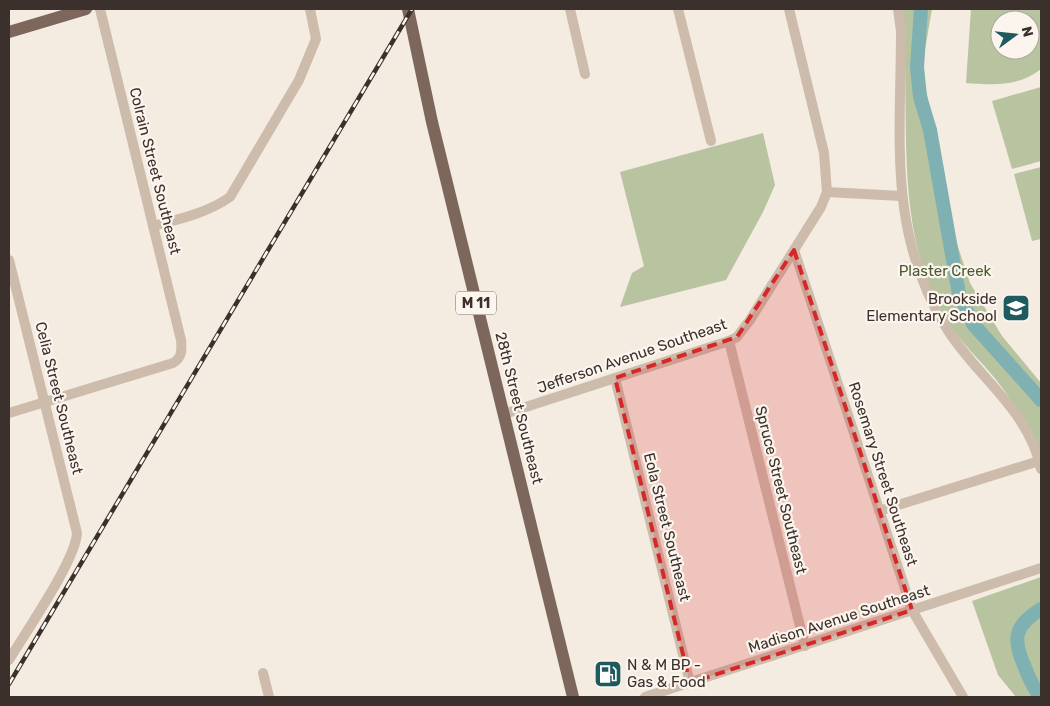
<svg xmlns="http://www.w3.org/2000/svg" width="1050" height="706" font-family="Rubik,sans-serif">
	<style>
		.green { fill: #b8c4a0; fill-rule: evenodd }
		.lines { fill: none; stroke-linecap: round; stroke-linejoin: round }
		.river { stroke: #7fb0b2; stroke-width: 14 }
		.minor { stroke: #cdbbac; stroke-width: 10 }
		.major { stroke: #7d675c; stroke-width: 12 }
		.rail-casing { stroke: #3b302b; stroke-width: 4.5 }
		.rail { stroke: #fbf5ee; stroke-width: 2.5; stroke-dasharray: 8; stroke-linecap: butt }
		.marked { fill: #d62828; fill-opacity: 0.2; stroke: #d62828; stroke-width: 4; stroke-dasharray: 10 6; stroke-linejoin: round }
		.labels { text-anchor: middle; stroke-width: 4.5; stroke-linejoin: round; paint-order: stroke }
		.shield { fill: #fbf5ee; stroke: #756b66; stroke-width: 1 }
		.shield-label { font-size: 14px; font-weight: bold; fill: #3b302b }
		.street-label { font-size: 15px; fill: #3b302b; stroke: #fbf5ee }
		.park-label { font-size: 15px; fill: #4a5a2e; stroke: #fbf5ee }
		.poi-label { font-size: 15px; fill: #3b302b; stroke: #fbf5ee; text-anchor: end }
	</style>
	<rect width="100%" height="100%" fill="#f4ebe1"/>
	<g class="green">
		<path d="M902,9H932L922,67L952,229L970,283L1002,336L1041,383V459C1030,438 1020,416 1008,396C988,365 957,342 940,310C892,218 912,108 902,9Z"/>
		<path d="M971,9H1041V69C1019,87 993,85 966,83ZM1000,20H1030V50H1000Z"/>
		<polygon points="1041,87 1041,161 1012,169 992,101"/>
		<polygon points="763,133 775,185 763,212 726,280 620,307 632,273 644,266 620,172"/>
		<polygon points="1041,167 1041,239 1032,241 1014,174"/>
		<polygon points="1041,577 1041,697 1016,697 998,675 972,601"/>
	</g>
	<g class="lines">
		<g class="river">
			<polyline points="921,9 917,67 920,97 930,130 959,294 973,324 1041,400"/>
			<path d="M1041,697C1033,688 1028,676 1024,665C1012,638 1015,625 1041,609"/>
		</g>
		<g class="minor">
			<polyline points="570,9 585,74"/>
			<polyline points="678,9 711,141"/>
			<path d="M898,9L901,31C901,139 887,233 947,329C977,377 1029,410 1041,469"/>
			<polyline points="827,192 901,196"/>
			<path d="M153,226C180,219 207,213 230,197L299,80L316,39L310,9"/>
			<polyline points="794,250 912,610 963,697"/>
			<path d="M9,260L77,533C76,560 25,633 9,660"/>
			<polyline points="729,341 805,646"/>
			<polyline points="615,378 690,683"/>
			<path d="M9,413L173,363C182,358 182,350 181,340L100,9"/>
			<polyline points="504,414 729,341 737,337 750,320 821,207 827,192 824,153 789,9"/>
			<polyline points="879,511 1039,461"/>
			<polyline points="263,673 269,697"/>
			<polyline points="645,697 1041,568"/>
		</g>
		<g class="major">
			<polyline points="408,9 432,122 573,697"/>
			<polyline points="9,32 86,9"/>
		</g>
		<defs>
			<polyline id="rail" points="9,684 412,9"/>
		</defs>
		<use href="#rail" class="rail-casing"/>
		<use href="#rail" class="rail"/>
	</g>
	<path class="marked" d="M794,250L912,610L690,683L615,378L737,337Z"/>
	<defs>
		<symbol id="school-square" viewBox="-11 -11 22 22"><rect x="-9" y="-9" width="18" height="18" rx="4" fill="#1f5a5e" stroke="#fbf5ee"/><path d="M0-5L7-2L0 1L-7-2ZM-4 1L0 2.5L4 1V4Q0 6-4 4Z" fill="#fff"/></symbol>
		<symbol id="fuel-square" viewBox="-11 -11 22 22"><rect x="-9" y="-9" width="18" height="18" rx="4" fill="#1f5a5e" stroke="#fbf5ee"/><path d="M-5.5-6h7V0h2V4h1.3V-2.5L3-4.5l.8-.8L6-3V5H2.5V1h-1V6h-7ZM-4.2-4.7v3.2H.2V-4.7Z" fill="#fff"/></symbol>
	</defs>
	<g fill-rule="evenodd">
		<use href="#school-square" x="1000" y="292" width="32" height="32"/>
		<use href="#fuel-square" x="592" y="658" width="32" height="32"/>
	</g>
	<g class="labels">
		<rect class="shield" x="456" y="291.5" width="40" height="23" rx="4"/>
		<g class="shield-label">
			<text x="476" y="308">M 11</text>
		</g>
		<g class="street-label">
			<text transform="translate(155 171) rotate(76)" y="5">Colrain Street Southeast</text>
			<text transform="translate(632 356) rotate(-19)" y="5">Jefferson Avenue Southeast</text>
			<text transform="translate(59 398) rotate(76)" y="5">Celia Street Southeast</text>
			<text transform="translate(519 408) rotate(76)" y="5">28th Street Southeast</text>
			<text transform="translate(883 474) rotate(72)" y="5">Rosemary Street Southeast</text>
			<text transform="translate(781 490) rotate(76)" y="5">Spruce Street Southeast</text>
			<text transform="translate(667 527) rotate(76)" y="5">Eola Street Southeast</text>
			<text transform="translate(839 619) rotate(-18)" y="5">Madison Avenue Southeast</text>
		</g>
		<g class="park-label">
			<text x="945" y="276">Plaster Creek</text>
		</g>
		<g class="poi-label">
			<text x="997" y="304">Brookside<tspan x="997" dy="17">Elementary School</tspan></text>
			<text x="627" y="670" text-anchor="start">N &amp; M BP -<tspan x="627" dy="17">Gas &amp; Food</tspan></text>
		</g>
	</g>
	<rect width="1050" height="706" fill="none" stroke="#3b302b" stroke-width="20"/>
	<g transform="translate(1015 35) rotate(75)"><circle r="24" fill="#fbf5ee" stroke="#aea6a0"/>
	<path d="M0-4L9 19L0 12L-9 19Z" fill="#1f5a5e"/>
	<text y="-8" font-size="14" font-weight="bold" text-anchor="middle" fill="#3b302b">N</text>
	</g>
</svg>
